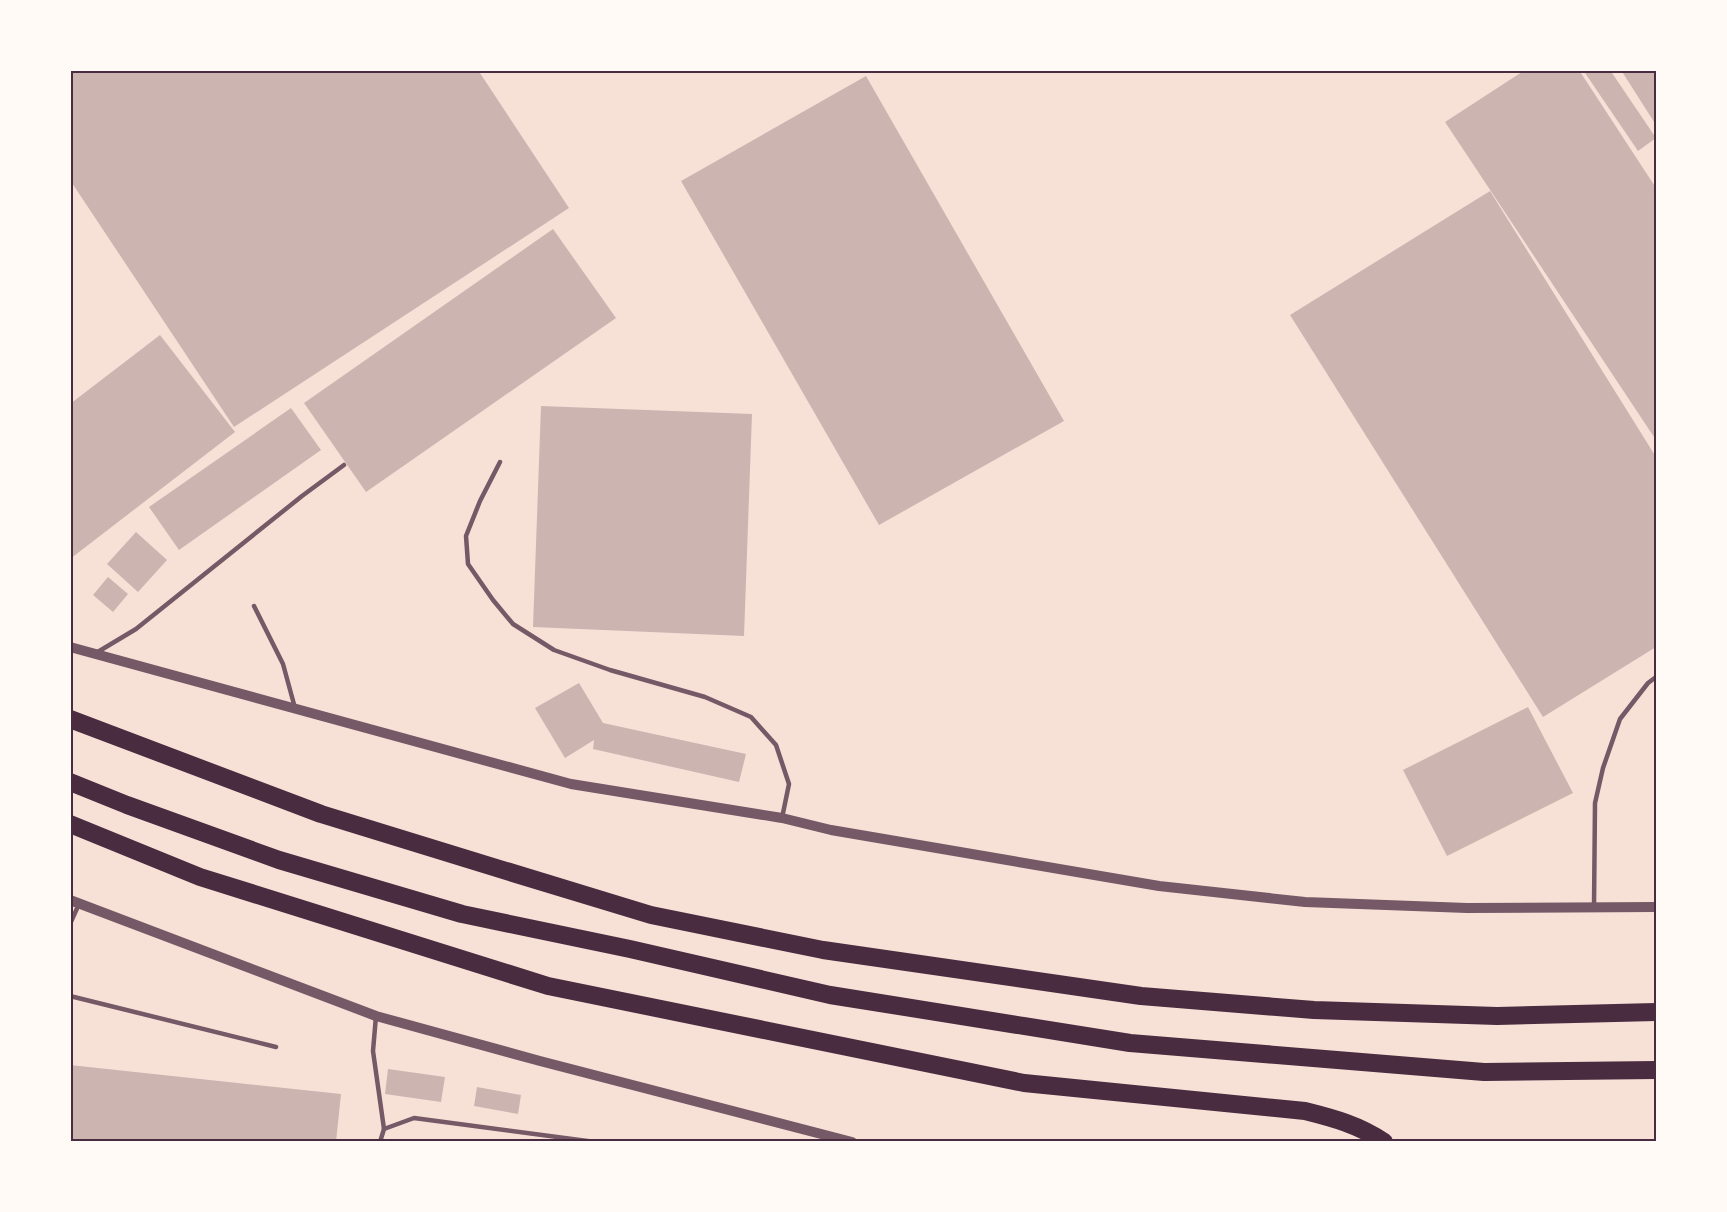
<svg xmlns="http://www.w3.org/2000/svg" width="1727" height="1212" font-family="'Golos Text',sans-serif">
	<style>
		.building { fill: #ccb4b1 }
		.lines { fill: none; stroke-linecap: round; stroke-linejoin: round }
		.service { stroke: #755966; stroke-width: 4.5 }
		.tertiary { stroke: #755966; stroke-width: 10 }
		.motorway { stroke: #4a2c40; stroke-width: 18 }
		.neatline { fill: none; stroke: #4a2c40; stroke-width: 2 }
	</style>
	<rect width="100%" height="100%" fill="#f7e1d7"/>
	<g class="building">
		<polygon points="70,70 478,70 569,208 234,427 70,180"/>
		<polygon points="1525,70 1579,70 1656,188 1656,440 1445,122"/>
		<polygon points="1583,70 1610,70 1656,138 1638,151"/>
		<polygon points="1621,70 1656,70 1656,125"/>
		<polygon points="866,76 1064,421 879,525 681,181"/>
		<polygon points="1490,191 1656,457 1656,647 1543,717 1290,315"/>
		<polygon points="553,229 616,318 366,492 304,403"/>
		<polygon points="160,335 235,432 70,559 70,404"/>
		<polygon points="541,406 752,414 744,636 533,627"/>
		<polygon points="291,408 321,450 179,550 149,507"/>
		<polygon points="136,532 167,560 138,592 107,564"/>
		<polygon points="108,577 128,594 113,612 93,595"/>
		<polygon points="579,683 603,723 746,754 739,782 593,749 594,740 565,758 535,708"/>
		<polygon points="1528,707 1573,793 1447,856 1403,770"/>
		<polygon points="70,1065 341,1094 336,1142 70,1142"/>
		<polygon points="388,1069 445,1077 441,1102 385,1094"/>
		<polygon points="477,1087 521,1095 518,1114 474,1106"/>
	</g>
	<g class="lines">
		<g class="service">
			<polyline points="500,462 480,501 466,536 468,564 493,600 513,624 554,650 610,670 705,697 751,717 776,745 789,784 782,818"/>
			<polyline points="254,606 283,664 295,708"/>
			<polyline points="96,653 136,629 302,496 344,465"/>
			<polyline points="1594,907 1595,803 1603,768 1620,719 1648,683 1656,677"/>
			<polyline points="70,924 79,904"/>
			<polyline points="70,996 276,1047"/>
			<polyline points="376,1016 373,1051 384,1129"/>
			<polyline points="380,1142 384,1129 414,1118 595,1142"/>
		</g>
		<g class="tertiary">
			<polyline points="70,647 571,784 782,818 831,830 1159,886 1305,902 1467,908 1656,907"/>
			<polyline points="70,900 376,1016 540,1061 852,1142"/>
		</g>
		<g class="motorway">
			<polyline points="70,719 321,814 503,870 651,915 823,950 1141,996 1314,1010 1497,1016 1656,1012"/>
			<polyline points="70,782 127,805 279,860 462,914 630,949 830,995 1130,1043 1484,1072 1656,1070"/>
			<path d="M70,824L200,877L548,986L1024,1083L1305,1111C1333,1118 1359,1125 1384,1142"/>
		</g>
	</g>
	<rect width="1727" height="1212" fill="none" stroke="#fffaf5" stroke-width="144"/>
	<rect x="72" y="72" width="1583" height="1068" class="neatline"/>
</svg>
